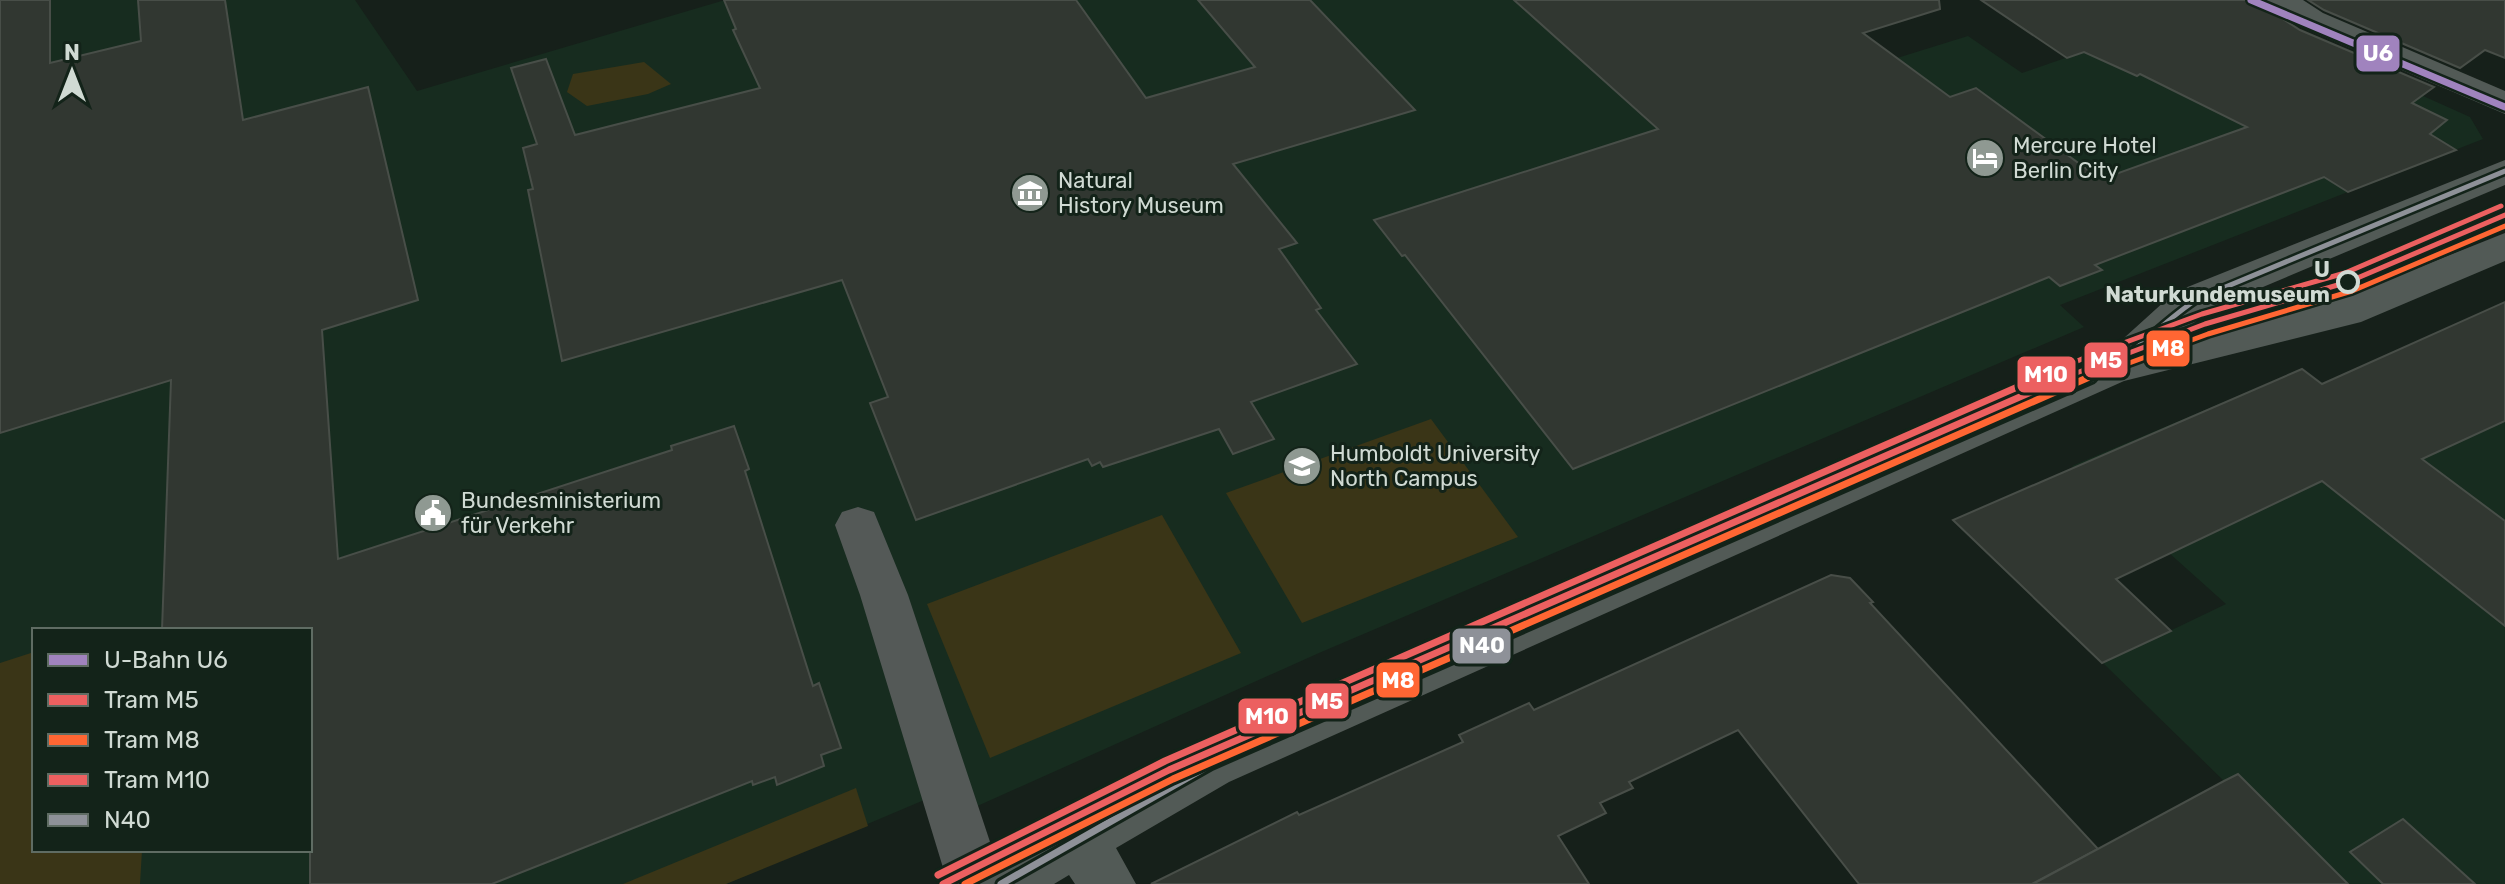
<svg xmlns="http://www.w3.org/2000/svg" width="2505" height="884" font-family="Rubik,sans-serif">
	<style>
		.built { fill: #172c1f; fill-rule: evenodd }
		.green { fill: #3a3517 }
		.building { fill: #313731; stroke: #484e48; stroke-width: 2 }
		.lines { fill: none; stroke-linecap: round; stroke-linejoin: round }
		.minor { fill: #545957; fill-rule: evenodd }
		.major { fill: #525a56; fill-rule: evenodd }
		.bus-1-far1-casing { stroke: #132319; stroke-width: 10 }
		.bus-1-casing { stroke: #132319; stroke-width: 13 }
		.bus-1-far1 { stroke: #8e9198; stroke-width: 5 }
		.bus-1 { stroke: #8e9198; stroke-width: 7 }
		.tram-1-far1-casing { stroke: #132319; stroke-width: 10 }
		.tram-1-casing { stroke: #132319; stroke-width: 13 }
		.tram-2-far1-casing { stroke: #132319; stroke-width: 10 }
		.tram-2-casing { stroke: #132319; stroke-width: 13 }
		.tram-3-far1-casing { stroke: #132319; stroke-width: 10 }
		.tram-3-casing { stroke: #132319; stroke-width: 13 }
		.tram-1-far1 { stroke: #ec6060; stroke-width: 5 }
		.tram-1 { stroke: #ec6060; stroke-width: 7 }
		.tram-2-far1 { stroke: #f63; stroke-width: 5 }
		.tram-2 { stroke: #f63; stroke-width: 7 }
		.tram-3-far1 { stroke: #ec6060; stroke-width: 5 }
		.tram-3 { stroke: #ec6060; stroke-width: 7 }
		.metro-1-casing { stroke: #132319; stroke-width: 12 }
		.metro-1 { stroke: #a083be; stroke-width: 7 }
		.stop-dot { fill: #132319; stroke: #d0dad3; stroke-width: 4 }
		.labels { text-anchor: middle; stroke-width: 6; stroke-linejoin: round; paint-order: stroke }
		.poi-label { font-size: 22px; fill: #d0dad3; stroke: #132319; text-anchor: start }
		.stop-label { font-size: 22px; font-weight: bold; fill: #d0dad3; stroke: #132319; text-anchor: end }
		.line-badge { stroke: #132319; stroke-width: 3 }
		.badge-label { font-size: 22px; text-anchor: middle; font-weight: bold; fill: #fff }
	</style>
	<rect width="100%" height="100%" fill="#16201a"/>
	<g class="built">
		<path d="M0,0H355L417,91L725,0H1611L1794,90L1968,36L2022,73L2220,5L2470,117L2483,139L2060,305L2084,327L1319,653L973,808L969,781L726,884H0ZM34,630H310V850H34Z"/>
		<polygon points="2505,302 2505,884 2032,884 2224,781 2103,663 2226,604 2072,466 2302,369 2322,384"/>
	</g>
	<g class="green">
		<polygon points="644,62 671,84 648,94 587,106 567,92 573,74"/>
		<polygon points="1431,419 1518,537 1302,623 1226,493"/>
		<polygon points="1162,515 1241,653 990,758 927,604"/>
		<polygon points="34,652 34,850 142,850 140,884 0,884 0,663"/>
		<polygon points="856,788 868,826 726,884 623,884"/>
	</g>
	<g class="building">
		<polygon points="0,0 50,0 50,63 141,41 138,0 225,0 243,120 368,87 418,300 322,330 338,559 672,450 671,446 734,426 749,469 745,471 813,686 819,683 841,748 821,755 824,766 777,785 775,777 753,785 752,781 492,884 310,884 310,630 162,630 171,380 0,433"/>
		<polygon points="724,0 1076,0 1146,98 1255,67 1198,0 1310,0 1415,110 1233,164 1297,243 1279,249 1321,308 1316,310 1357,364 1251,402 1274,439 1233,454 1219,429 1103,467 1100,462 1092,466 1088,459 916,520 870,403 888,397 842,280 562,361 528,190 533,189 523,148 537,144 511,68 546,59 575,135 760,88 733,30 736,29"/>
		<polygon points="1514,0 1939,0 1940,9 1863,33 1950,97 1976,88 2099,178 2113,172 2116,174 2247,127 2140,74 2137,76 2084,52 2067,58 1981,0 2263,0 2269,10 2300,30 2434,87 2412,103 2447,120 2430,134 2456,150 2348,192 2324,177 2095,265 2102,270 2060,286 2049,277 1573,469 1405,255 1402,256 1374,220 1658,129"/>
		<polygon points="2308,0 2505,0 2505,58 2485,50 2460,68 2324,10"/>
		<polygon points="2505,302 2505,421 2422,459 2505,521 2505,626 2322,481 2116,579 2171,631 2102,663 1953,520 2302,369 2322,384"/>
		<polygon points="1831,575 1850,578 1873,602 1870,603 2098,849 2032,884 1859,884 1738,730 1629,782 1633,788 1600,803 1606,813 1558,836 1589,884 1151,884 1297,812 1299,815 1463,742 1459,735 1529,703 1534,710"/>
		<polygon points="2238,774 2348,884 2033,884 2224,781"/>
		<polygon points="2403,819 2475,884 2383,884 2350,852"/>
	</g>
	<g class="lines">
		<polygon class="minor" points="858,507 874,512 908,595 1004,884 948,884 860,595 835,525 842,512"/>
		<g class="major">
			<polygon points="2266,0 2303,0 2323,13 2505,91 2505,114 2301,27 2271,7"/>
			<polygon points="2505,160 2505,185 2213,308 2172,340 2337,300 2505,233 2505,261 2361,322 2124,381 1229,782 1116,848 1136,884 1075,884 1069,875 1054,884 973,884 981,865 1191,748 2103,357 2166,300 2185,288"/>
		</g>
		<defs>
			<path id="bus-1-far1" d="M2087,380C2131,361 2159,323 2199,298L2505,171"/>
			<polyline id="bus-1" points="1001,884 1210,765 2092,378"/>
		</defs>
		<use href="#bus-1-far1" class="bus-1-far1-casing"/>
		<use href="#bus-1" class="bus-1-casing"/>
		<use href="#bus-1-far1" class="bus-1-far1"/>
		<use href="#bus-1" class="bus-1"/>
		<defs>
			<polyline id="tram-1-far1" points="2058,380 2205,324 2348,282 2505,215"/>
			<polyline id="tram-1" points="943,884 1169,770 2063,378"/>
			<polyline id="tram-2-far1" points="2083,380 2208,334 2352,291 2505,226"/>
			<polyline id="tram-2" points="965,884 1173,779 2087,378"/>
			<polyline id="tram-3-far1" points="2034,380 2091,355 2202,314 2345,273 2501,206"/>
			<polyline id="tram-3" points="938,875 1165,761 2038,378"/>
		</defs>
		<use href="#tram-1-far1" class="tram-1-far1-casing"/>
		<use href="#tram-1" class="tram-1-casing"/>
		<use href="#tram-2-far1" class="tram-2-far1-casing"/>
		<use href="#tram-2" class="tram-2-casing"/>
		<use href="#tram-3-far1" class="tram-3-far1-casing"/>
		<use href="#tram-3" class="tram-3-casing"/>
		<use href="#tram-1-far1" class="tram-1-far1"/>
		<use href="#tram-1" class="tram-1"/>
		<use href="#tram-2-far1" class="tram-2-far1"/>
		<use href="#tram-2" class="tram-2"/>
		<use href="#tram-3-far1" class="tram-3-far1"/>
		<use href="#tram-3" class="tram-3"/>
		<defs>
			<polyline id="metro-1" points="2251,0 2505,107"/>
		</defs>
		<use href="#metro-1" class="metro-1-casing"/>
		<use href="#metro-1" class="metro-1"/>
	</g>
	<defs>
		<symbol id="hotel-disc" viewBox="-11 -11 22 22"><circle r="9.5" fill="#8f9992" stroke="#132319"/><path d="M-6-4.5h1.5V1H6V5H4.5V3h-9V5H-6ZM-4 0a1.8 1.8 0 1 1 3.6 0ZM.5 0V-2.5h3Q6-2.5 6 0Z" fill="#fff"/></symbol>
		<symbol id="museum-disc" viewBox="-11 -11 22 22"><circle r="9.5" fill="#8f9992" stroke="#132319"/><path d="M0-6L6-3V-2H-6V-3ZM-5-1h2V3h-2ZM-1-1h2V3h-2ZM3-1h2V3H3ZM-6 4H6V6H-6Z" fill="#fff"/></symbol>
		<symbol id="university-disc" viewBox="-11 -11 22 22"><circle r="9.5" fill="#8f9992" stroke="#132319"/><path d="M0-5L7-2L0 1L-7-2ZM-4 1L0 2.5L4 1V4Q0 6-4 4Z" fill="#fff"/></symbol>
		<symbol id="civic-disc" viewBox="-11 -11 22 22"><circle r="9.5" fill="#8f9992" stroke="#132319"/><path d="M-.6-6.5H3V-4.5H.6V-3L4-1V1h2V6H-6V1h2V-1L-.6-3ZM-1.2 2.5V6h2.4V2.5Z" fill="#fff"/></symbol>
	</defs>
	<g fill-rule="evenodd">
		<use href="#hotel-disc" x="1963" y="136" width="44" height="44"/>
		<use href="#museum-disc" x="1008" y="171" width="44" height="44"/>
		<use href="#university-disc" x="1280" y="444" width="44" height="44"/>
		<use href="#civic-disc" x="411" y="491" width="44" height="44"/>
	</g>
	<circle class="stop-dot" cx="2348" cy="282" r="10"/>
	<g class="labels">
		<g class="poi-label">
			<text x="2013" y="153">Mercure Hotel<tspan x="2013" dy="25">Berlin City</tspan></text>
			<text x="1058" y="188">Natural<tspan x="1058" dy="25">History Museum</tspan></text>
			<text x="1330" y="461">Humboldt University<tspan x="1330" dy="25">North Campus</tspan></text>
			<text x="461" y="508">Bundesministerium<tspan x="461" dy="25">für Verkehr</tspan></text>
		</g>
		<g class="stop-label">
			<text x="2330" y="277">U<tspan x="2330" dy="25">Naturkundemuseum</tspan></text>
		</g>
	</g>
	<g class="line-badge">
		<rect x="2355" y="34" width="46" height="39" rx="8" fill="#a083be"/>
		<rect x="2145" y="329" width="46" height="39" rx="8" fill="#f63"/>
		<rect x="2083" y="341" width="46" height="38" rx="8" fill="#ec6060"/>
		<rect x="2016" y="355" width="61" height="39" rx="8" fill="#ec6060"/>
		<rect x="1451" y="627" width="61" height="38" rx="8" fill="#8e9198"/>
		<rect x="1375" y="661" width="46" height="38" rx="8" fill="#f63"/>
		<rect x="1304" y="682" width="46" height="38" rx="8" fill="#ec6060"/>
		<rect x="1237" y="697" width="61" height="38" rx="8" fill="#ec6060"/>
	</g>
	<g class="badge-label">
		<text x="2378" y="61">U6</text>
		<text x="2168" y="356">M8</text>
		<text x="2106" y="368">M5</text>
		<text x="2046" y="382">M10</text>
		<text x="1482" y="653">N40</text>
		<text x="1398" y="688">M8</text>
		<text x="1327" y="709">M5</text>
		<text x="1267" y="724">M10</text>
	</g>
	<rect x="32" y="628" width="280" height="224" fill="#132319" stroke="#5f6c63" stroke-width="2"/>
	<rect x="48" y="654" width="40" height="12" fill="#a083be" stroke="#5f6c63" stroke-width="2"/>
	<text x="104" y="668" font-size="24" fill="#d0dad3">U-Bahn U6</text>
	<rect x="48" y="694" width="40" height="12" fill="#ec6060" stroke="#5f6c63" stroke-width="2"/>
	<text x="104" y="708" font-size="24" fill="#d0dad3">Tram M5</text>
	<rect x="48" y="734" width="40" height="12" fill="#ff6633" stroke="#5f6c63" stroke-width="2"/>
	<text x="104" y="748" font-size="24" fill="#d0dad3">Tram M8</text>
	<rect x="48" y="774" width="40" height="12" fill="#ec6060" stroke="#5f6c63" stroke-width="2"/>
	<text x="104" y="788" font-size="24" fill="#d0dad3">Tram M10</text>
	<rect x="48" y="814" width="40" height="12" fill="#8e9198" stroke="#5f6c63" stroke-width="2"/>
	<text x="104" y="828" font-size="24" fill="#d0dad3">N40</text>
	<g transform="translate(72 72)" stroke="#132319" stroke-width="6" paint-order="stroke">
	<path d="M0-6L14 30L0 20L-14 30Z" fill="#d0dad3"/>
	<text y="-12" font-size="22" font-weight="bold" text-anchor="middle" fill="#d0dad3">N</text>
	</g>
</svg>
